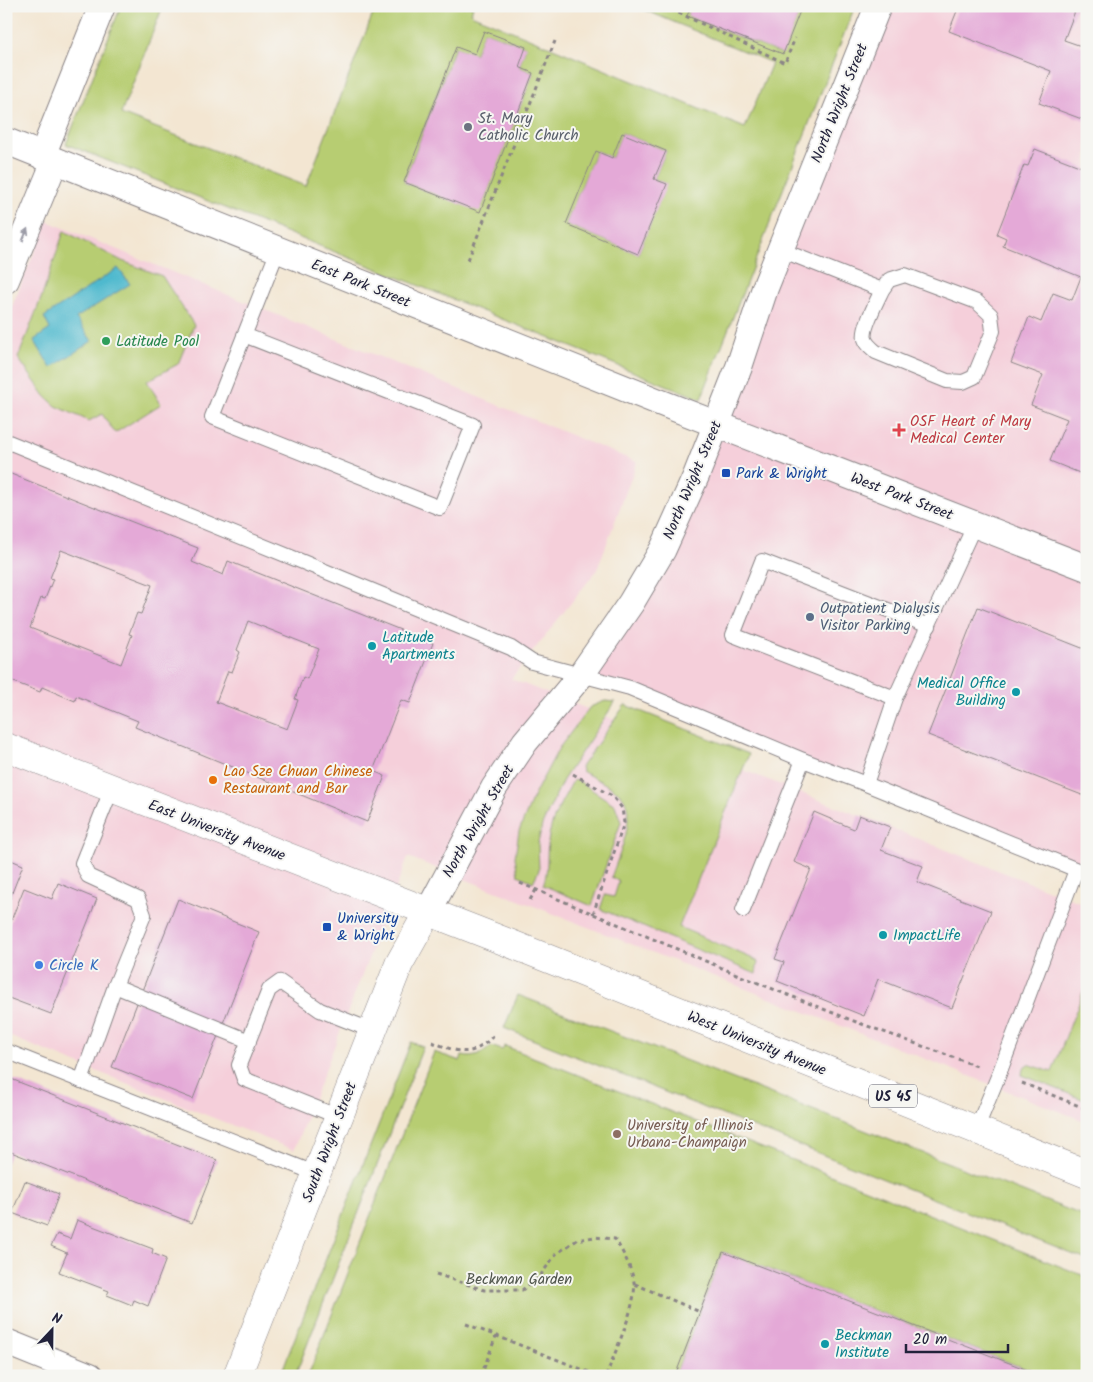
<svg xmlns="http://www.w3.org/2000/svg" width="1093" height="1382" font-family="Kalam,sans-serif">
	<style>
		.built { fill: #f5cfda }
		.green { fill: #b7cd72; stroke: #6c7856; fill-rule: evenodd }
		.water { fill: #50b9ce; stroke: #396e84 }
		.building { fill: #e4a9d7; fill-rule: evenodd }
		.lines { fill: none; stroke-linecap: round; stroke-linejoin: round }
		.lane-casing { stroke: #8a8486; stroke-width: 16 }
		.street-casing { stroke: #8a8486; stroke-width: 28 }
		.secondary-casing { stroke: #8a8486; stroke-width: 29 }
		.primary-casing { stroke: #8a8486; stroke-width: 29 }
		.path { stroke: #8a8486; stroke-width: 3; stroke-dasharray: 4 4; stroke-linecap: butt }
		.lane { stroke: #fff; stroke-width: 14 }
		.street { stroke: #fff; stroke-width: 26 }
		.secondary { stroke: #fff; stroke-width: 28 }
		.primary { stroke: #fff; stroke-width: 28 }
		.oneway { fill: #9c9ca7 }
		.worship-dot { fill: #6b7280; stroke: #f6f6f2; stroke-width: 2 }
		.leisure-dot { fill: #2e9e5b; stroke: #f6f6f2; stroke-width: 2 }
		.health-dot { fill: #e0444e; stroke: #f6f6f2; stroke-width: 2 }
		.transit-dot { fill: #1a4fb4; stroke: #f6f6f2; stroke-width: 2 }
		.service-dot { fill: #5c6f8a; stroke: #f6f6f2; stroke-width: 2 }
		.culture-dot { fill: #0f9aa8; stroke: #f6f6f2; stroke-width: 2 }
		.food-dot { fill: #e8710a; stroke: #f6f6f2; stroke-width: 2 }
		.shop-dot { fill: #3f7fe0; stroke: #f6f6f2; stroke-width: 2 }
		.education-dot { fill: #8d6e63; stroke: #f6f6f2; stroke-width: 2 }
		.labels { text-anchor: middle; stroke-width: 4; stroke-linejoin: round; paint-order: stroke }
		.shield { fill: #f6f6f2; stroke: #626272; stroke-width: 1 }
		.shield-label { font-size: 14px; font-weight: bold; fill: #22223b }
		.street-label { font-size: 15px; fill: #22223b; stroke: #f6f6f2 }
		.worship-label { font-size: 15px; fill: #5b616d; stroke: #f6f6f2; text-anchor: start }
		.leisure-label { font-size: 15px; fill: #27864d; stroke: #f6f6f2; text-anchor: start }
		.health-label { font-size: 15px; fill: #be3a42; stroke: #f6f6f2; text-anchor: start }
		.transit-label { font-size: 15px; fill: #164399; stroke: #f6f6f2; text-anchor: start }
		.service-label { font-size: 15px; fill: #4e5e75; stroke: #f6f6f2; text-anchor: start }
		.culture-label { font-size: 15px; fill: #0d838f; stroke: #f6f6f2; text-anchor: start }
		.food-label { font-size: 15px; fill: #c56008; stroke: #f6f6f2; text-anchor: start }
		.shop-label { font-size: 15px; fill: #366cbe; stroke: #f6f6f2; text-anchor: start }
		.education-label { font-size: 15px; fill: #785e54; stroke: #f6f6f2; text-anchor: start }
		.park-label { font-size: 15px; fill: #4f554c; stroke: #f6f6f2 }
	</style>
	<rect width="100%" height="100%" fill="#f6f6f2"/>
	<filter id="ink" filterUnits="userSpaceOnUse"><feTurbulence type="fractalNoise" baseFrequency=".02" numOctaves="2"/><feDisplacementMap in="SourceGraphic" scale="10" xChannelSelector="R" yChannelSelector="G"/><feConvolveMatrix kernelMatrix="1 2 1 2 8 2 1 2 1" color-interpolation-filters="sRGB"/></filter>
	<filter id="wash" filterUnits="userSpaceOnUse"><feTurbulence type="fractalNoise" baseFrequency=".0096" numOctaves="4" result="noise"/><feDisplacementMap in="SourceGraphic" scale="20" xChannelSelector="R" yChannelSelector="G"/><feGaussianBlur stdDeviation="1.12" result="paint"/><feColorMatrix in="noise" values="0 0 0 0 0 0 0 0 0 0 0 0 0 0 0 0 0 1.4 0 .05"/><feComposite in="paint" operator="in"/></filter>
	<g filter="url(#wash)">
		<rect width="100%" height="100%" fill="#f3e6d2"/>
		<g class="built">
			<polygon points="878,6 1087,6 1087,876 586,674 671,536"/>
			<polygon points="47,221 637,462 597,570 511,679 1087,905 1087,1122 408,857 294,1150 6,1035 6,321"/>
		</g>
		<g class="green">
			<path d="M121,6H163L121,114L306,186L376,6H473L471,14L745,128L772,63L635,6H691L687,16L782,54L802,6H855L701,399L66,144ZM484,31L526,47L519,67L533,73L480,211L404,182L455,47L475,54ZM622,133L666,151L654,179L666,184L638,254L566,224L596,151L612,158Z"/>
			<polygon points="64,231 122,261 162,276 194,325 178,364 147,381 161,404 115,433 102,414 89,421 56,406 45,396 18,358 42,296"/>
			<polygon points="605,701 615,702 563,780 542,825 538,843 539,870 533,882 518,875 515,857 519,831 534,795 559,748 590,707"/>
			<path d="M625,705L749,754L679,927L758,961L756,974L600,909L605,895L614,897L619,881L611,878C618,856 638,817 622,796C614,787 593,778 582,771L581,767Z"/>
			<path d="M577,780L615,805L621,822L592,906L543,885C549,869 546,858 548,843C550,820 562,801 573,781Z"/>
			<polygon points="1087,982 1087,1101 1022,1075 1023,1068 1028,1064 1052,1072"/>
			<polygon points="518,995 1087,1217 1087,1260 504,1028"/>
			<polygon points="411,1042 423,1047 295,1376 280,1376"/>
			<path d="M491,1046L502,1050L505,1046L1087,1277V1376H1044L723,1252L675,1376H308L434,1052L460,1061L462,1056C474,1059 483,1054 491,1046Z"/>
		</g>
		<polygon class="water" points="118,268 130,284 76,318 92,341 51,368 34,340 50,329 44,317"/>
		<g id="blocks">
			<g class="building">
				<polygon points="691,6 802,6 783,54 687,16"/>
				<polygon points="959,6 1077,6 1064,40 1087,48 1087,121 1039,103 1051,71 949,31"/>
				<polygon points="484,31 526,47 519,67 533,73 480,212 404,182 456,47 475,54"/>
				<polygon points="622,133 666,151 654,179 667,184 638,254 566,224 596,151 612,158"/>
				<polygon points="1035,149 1087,169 1087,476 1050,461 1067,419 1031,405 1043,375 1011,363 1029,317 1041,322 1053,293 1072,300 1081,277 1003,246 1006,238 997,234 1024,165 1028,166"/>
				<path d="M6,472L198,548L192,562L223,575L228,561L433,643L410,703L401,700L373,771L385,776L367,822L135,727L138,721L76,696L75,701L42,687L40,692L6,679ZM61,550L152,585L141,614L137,613L129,634L132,635L121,664L30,628L41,598L45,599L53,579L50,578ZM248,621L319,649L307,679L303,677L295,699L298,700L287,729L216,702L228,671L232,672L240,652L237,650Z"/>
				<polygon points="978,607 1087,650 1087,797 928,735"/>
				<polygon points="814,812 854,829 859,815 890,827 881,850 923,866 917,882 991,911 952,1008 878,979 864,1016 777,981 784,962 775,959 811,869 794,862"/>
				<polygon points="6,858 23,865 6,908"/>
				<polygon points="58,883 97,899 51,1014 6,997 6,933 24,888 52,899"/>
				<polygon points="178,899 259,932 193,1099 112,1067"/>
				<polygon points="6,1077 217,1160 192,1223 11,1152 6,1164"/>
				<polygon points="25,1181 59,1194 47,1226 12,1213"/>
				<polygon points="77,1220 153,1249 152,1253 166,1259 148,1306 134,1300 132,1305 107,1295 109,1291 59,1272 67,1253 51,1246 57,1234 70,1239"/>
				<polygon points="723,1252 1043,1376 675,1376"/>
			</g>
		</g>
	</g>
	<g filter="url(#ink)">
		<use href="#blocks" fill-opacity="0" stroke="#8a8486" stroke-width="1"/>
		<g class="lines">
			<defs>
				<g id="lane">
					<path d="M781,250L882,290L889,280L905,275L977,302L991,315L993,331L974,377L963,382L947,381L876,352C872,348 867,345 865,339C862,329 877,301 882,290"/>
					<polyline points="244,335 473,425 440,508 212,417 278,250"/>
					<polyline points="6,441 298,560 511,648 532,662 630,688 803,760 866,784 1087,874"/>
					<polyline points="895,698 733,635 762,561 929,626"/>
					<polyline points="866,784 895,698 975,524"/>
					<polyline points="743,910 803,760"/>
					<polyline points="115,986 249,1041"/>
					<polyline points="6,1051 317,1174"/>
					<polyline points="81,1081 115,986 144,915 138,899 88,876 82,863 112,788"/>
					<polyline points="339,1117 244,1079 239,1065 269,990 280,982 320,1010 373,1031"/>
					<polyline points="976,1130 999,1074 1076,870"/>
				</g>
				<g id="street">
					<polyline points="6,141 659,402 1087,568"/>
					<polyline points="42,156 102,6"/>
					<polyline points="6,280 55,161"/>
					<polyline points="428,912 494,788 525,742 581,675 631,603 663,549 696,476 739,367 765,288 878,6"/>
					<polyline points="6,1342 90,1376"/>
				</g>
				<polyline id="secondary" points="237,1376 399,964 428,912"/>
				<polyline id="primary" points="6,747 509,943 1087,1174"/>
			</defs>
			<use href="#lane" class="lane-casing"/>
			<use href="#street" class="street-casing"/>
			<use href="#secondary" class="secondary-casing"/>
			<use href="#primary" class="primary-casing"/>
			<g class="path">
				<polyline points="664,6 785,63 795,38"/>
				<polyline points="468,260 555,41"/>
				<polyline points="573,774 612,796 622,808 624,823 593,914"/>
				<polyline points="520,883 753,981 851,1020 977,1066"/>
				<polyline points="530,900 536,890"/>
				<path d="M432,1042C461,1053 472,1059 495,1034"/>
				<polyline points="1022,1083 1087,1109"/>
				<path d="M436,1274L484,1290H522L540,1276L556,1254L577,1240L594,1237L615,1239C623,1253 631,1266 634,1282C638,1303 614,1354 606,1376"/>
				<polyline points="635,1284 700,1312"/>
				<polyline points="466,1324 599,1376"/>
				<polyline points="481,1376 496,1336"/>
			</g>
			<use href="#lane" class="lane"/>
			<use href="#street" class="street"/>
			<use href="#secondary" class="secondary"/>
			<use href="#primary" class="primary"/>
		</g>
		<defs><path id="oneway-solid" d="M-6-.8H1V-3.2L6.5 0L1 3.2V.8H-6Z" transform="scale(1.25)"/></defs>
		<use class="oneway" href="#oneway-solid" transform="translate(25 235) rotate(-68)"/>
	</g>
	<circle class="worship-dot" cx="468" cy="127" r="5"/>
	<circle class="leisure-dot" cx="106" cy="341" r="5"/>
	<path class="health-dot" d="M896.5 422.5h5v5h5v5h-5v5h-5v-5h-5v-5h5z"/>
	<g class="transit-dot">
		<rect x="721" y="468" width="10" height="10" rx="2.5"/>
		<rect x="322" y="922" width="10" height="10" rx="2.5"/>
	</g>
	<circle class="service-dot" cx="810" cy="617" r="5"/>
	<g class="culture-dot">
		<circle cx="372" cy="646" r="5"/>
		<circle cx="1016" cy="692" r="5"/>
		<circle cx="883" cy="935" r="5"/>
		<circle cx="825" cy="1344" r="5"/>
	</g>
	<circle class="food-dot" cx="213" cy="780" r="5"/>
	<circle class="shop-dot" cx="39" cy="965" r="5"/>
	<circle class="education-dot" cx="617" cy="1134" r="5"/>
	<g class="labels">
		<rect class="shield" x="869" y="1084.5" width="48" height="23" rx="4"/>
		<g class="shield-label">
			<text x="893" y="1101">US 45</text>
		</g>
		<g class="street-label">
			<text transform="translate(839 103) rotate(-68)" y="5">North Wright Street</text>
			<text transform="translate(361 283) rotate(22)" y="5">East Park Street</text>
			<text transform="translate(692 480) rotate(-67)" y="5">North Wright Street</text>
			<text transform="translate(902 496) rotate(21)" y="5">West Park Street</text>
			<text transform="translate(478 821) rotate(-60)" y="5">North Wright Street</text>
			<text transform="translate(217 830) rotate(21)" y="5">East University Avenue</text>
			<text transform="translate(757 1043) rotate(22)" y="5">West University Avenue</text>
			<text transform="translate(329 1142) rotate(-69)" y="5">South Wright Street</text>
		</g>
		<g class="worship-label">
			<text x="478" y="123">St. Mary<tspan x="478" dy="17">Catholic Church</tspan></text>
		</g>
		<g class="leisure-label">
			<text x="116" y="346">Latitude Pool</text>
		</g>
		<g class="health-label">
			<text x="910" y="426">OSF Heart of Mary<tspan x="910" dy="17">Medical Center</tspan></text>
		</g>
		<g class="transit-label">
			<text x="736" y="478">Park &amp; Wright</text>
			<text x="337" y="923">University<tspan x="337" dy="17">&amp; Wright</tspan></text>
		</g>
		<g class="service-label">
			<text x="820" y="613">Outpatient Dialysis<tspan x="820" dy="17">Visitor Parking</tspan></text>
		</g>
		<g class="culture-label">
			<text x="382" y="642">Latitude<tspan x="382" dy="17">Apartments</tspan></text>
			<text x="1006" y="688" text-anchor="end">Medical Office<tspan x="1006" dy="17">Building</tspan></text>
			<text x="893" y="940">ImpactLife</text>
			<text x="835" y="1340">Beckman<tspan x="835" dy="17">Institute</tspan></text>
		</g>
		<g class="food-label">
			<text x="223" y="776">Lao Sze Chuan Chinese<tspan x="223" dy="17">Restaurant and Bar</tspan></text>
		</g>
		<g class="shop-label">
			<text x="49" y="970">Circle K</text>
		</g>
		<g class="education-label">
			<text x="627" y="1130">University of Illinois<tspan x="627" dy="17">Urbana-Champaign</tspan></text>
		</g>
		<g class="park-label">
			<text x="519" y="1284">Beckman Garden</text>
		</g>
	</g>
	<rect width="1093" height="1382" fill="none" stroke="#f6f6f2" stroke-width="25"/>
	<g transform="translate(52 1330) rotate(22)" stroke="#f6f6f2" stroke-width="4" paint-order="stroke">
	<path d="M0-4L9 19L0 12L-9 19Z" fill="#22223b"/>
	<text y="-8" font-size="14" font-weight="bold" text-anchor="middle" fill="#22223b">N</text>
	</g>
	<path d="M906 1344v8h102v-8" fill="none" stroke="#22223b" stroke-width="2.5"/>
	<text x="913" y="1344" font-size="15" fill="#22223b" stroke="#f6f6f2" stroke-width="4" paint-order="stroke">20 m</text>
</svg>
